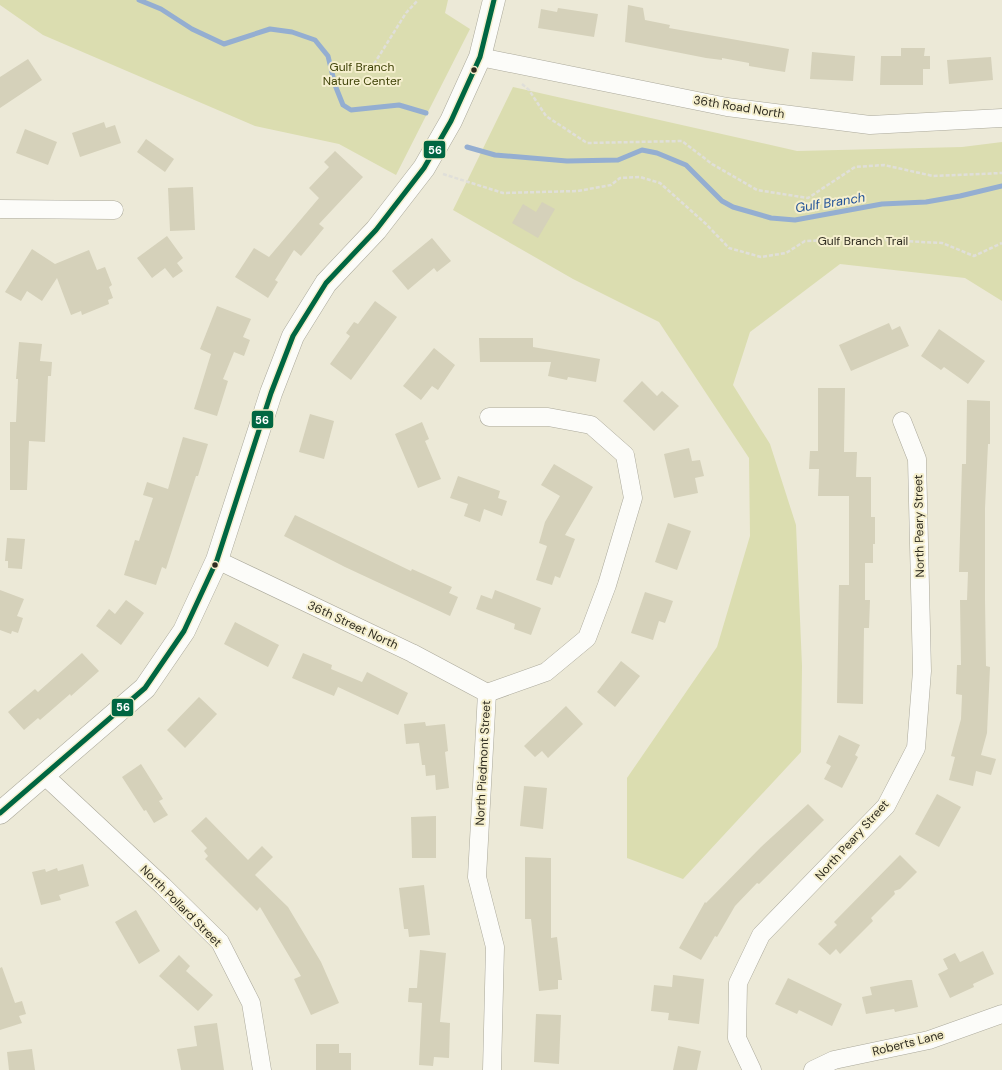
<svg xmlns="http://www.w3.org/2000/svg" width="1002" height="1070" font-family="'DM Sans',sans-serif">
	<style>
		.green { fill: #dbddb0 }
		.lines { fill: none; stroke-linecap: round; stroke-linejoin: round }
		.stream { stroke: #94aed1; stroke-width: 5 }
		.building { fill: #d5d1ba }
		.street-casing { stroke: #aba99b; stroke-width: 19 }
		.secondary-casing { stroke: #aba99b; stroke-width: 23 }
		.path { stroke: #e0dfd9; stroke-width: 2.5; stroke-dasharray: 4 2; stroke-linecap: butt }
		.street { stroke: #fcfcf9; stroke-width: 18 }
		.secondary { stroke: #fcfcf9; stroke-width: 22 }
		.bus-1-casing { stroke: #f5efce; stroke-width: 8 }
		.bus-1 { stroke: #006641; stroke-width: 5 }
		.bus-dot { fill: #2f2c20; stroke: #f5efce; stroke-width: 1.5 }
		.labels { text-anchor: middle; stroke-width: 4; stroke-linejoin: round; paint-order: stroke }
		.park-label { font-size: 12px; fill: #404409; stroke: #f5efce }
		.street-label { font-size: 12px; fill: #2f2c20; stroke: #f5efce }
		.water-label { font-size: 13px; font-style: italic; fill: #215298; stroke: #f5efce }
		.line-badge { stroke: #f5efce; stroke-width: 1.5 }
		.badge-label { font-size: 11px; text-anchor: middle; font-weight: bold; fill: #fff }
	</style>
	<rect width="100%" height="100%" fill="#ece9d7"/>
	<g class="green">
		<polygon points="0,0 448,0 445,13 470,29 396,175 339,144 255,126 43,35 0,5"/>
		<polygon points="513,87 797,151 962,147 1002,142 1002,301 965,278 840,264 750,332 733,385 770,444 796,525 802,666 801,752 683,879 627,858 627,778 717,647 750,536 749,458 659,322 573,279 453,210"/>
	</g>
	<g class="lines">
		<g class="stream">
			<polyline points="139,0 161,9 192,29 224,44 270,29 292,32 315,40 328,56 335,85 343,105 351,110 399,105 426,113"/>
			<polyline points="467,147 495,155 567,161 618,160 642,150 657,153 686,165 722,201 733,207 771,218 795,220 882,204 926,202 960,196 1002,186"/>
		</g>
	</g>
	<g class="building">
		<polygon points="628,5 643,8 645,20 670,25 669,28 789,49 785,72 749,66 749,63 722,58 722,60 706,58 625,42"/>
		<polygon points="558,8 598,14 594,37 538,28 541,9 557,12"/>
		<polygon points="901,48 925,48 924,56 930,56 930,69 923,69 923,85 880,85 881,56 901,56"/>
		<polygon points="812,52 855,56 853,81 810,79"/>
		<polygon points="991,57 993,80 949,84 947,60"/>
		<polygon points="28,59 42,80 0,108 0,77"/>
		<polygon points="104,122 106,128 115,125 121,143 80,157 72,133"/>
		<polygon points="25,129 57,142 48,165 16,153"/>
		<polygon points="146,139 174,159 165,172 137,152"/>
		<polygon points="335,151 363,177 319,224 324,228 301,256 294,250 275,280 278,282 268,298 235,277 254,248 269,257 319,198 309,188 329,167 324,162"/>
		<polygon points="193,187 195,230 170,231 168,188"/>
		<polygon points="542,202 555,209 538,238 512,223 523,204 536,212"/>
		<polygon points="167,236 183,258 177,263 183,271 173,278 165,268 152,278 137,258"/>
		<polygon points="432,238 451,261 437,272 434,268 408,290 392,271"/>
		<polygon points="32,249 55,264 89,250 97,270 105,267 112,285 109,287 113,298 108,300 109,304 82,315 81,311 71,315 57,278 42,301 27,291 21,301 5,292"/>
		<polygon points="375,301 397,317 351,380 330,364 350,336 346,333 354,322 358,324"/>
		<polygon points="217,306 251,319 243,337 250,340 244,356 234,352 223,379 228,381 217,416 194,409 211,354 200,349"/>
		<polygon points="889,323 892,330 900,326 909,346 851,371 839,345"/>
		<polygon points="939,329 985,361 968,384 944,367 941,370 921,356"/>
		<polygon points="479,338 533,338 533,347 600,359 596,382 568,377 567,380 548,376 551,362 480,362"/>
		<polygon points="19,342 42,344 40,361 52,362 51,376 48,376 45,442 29,441 27,490 10,490 10,422 16,422 18,379 16,379"/>
		<polygon points="434,348 455,365 438,390 432,386 421,400 403,386"/>
		<polygon points="642,381 657,396 662,391 679,406 654,431 623,401"/>
		<polygon points="818,388 845,388 844,452 857,452 856,477 871,477 871,517 875,517 875,544 873,544 873,563 865,563 865,600 870,600 869,628 864,628 863,704 837,703 839,585 849,585 849,496 818,496 819,469 809,469 810,451 818,451"/>
		<polygon points="967,400 990,401 990,444 988,444 985,508 985,600 986,666 990,667 987,733 981,755 996,759 991,775 976,771 973,786 949,780 955,757 951,756 961,719 962,695 956,694 957,665 961,665 960,600 967,600 968,572 959,572 962,464 966,464"/>
		<polygon points="310,414 334,421 324,459 299,452"/>
		<polygon points="422,422 429,439 425,441 441,479 418,488 395,434"/>
		<polygon points="183,437 208,444 198,476 196,476 166,569 162,567 156,585 124,575 135,540 139,541 153,498 143,495 147,482 168,489"/>
		<polygon points="689,448 692,461 700,460 704,476 695,478 698,493 674,498 664,454"/>
		<polygon points="554,464 593,487 565,535 575,539 560,578 555,576 552,585 536,580 547,546 539,543 545,522 560,496 541,485"/>
		<polygon points="458,476 500,491 498,498 507,501 502,516 484,509 480,522 464,516 468,504 450,498"/>
		<polygon points="295,515 411,571 412,569 452,587 449,593 458,597 450,616 345,567 284,536"/>
		<polygon points="668,523 691,531 677,570 655,562"/>
		<polygon points="7,538 25,539 22,569 8,568 8,561 5,561"/>
		<polygon points="0,590 24,599 17,616 23,618 18,633 12,631 11,634 0,630"/>
		<polygon points="495,590 541,608 531,635 514,629 515,624 476,609 481,595 492,599"/>
		<polygon points="645,592 673,601 665,623 659,621 653,640 631,633"/>
		<polygon points="126,600 144,613 121,645 96,626 109,609 115,614"/>
		<polygon points="235,622 279,645 268,667 224,644"/>
		<polygon points="82,653 99,671 71,696 70,694 40,720 38,718 24,730 8,712 35,689 38,692"/>
		<polygon points="303,653 332,665 331,669 362,682 367,672 408,693 398,715 338,687 334,696 292,678"/>
		<polygon points="621,661 640,676 615,707 597,692"/>
		<polygon points="199,697 217,714 185,748 167,730"/>
		<polygon points="566,706 583,724 548,758 542,751 535,757 524,746"/>
		<polygon points="425,722 426,726 445,724 448,751 445,752 449,788 436,790 435,775 426,776 425,765 422,765 419,743 406,744 404,724"/>
		<polygon points="839,735 860,745 855,755 858,757 842,788 824,779 831,766 826,763"/>
		<polygon points="141,764 163,799 159,801 168,815 154,823 146,810 144,811 122,777"/>
		<polygon points="524,786 547,788 543,829 520,826"/>
		<polygon points="937,794 961,807 939,847 915,834"/>
		<polygon points="808,804 824,820 759,884 757,883 735,906 717,937 715,936 701,960 679,948 705,902 706,903 761,847"/>
		<polygon points="436,816 436,858 412,858 411,817"/>
		<polygon points="206,817 248,860 262,846 273,857 255,875 288,907 321,962 339,1003 311,1015 294,979 301,976 260,907 257,911 205,859 208,856 204,851 207,848 191,831"/>
		<polygon points="900,855 917,872 900,889 894,891 895,894 871,918 873,921 840,954 836,949 830,955 818,944 837,925 834,922"/>
		<polygon points="525,857 551,858 551,938 557,937 562,980 558,980 558,989 539,991 531,919 525,919"/>
		<polygon points="83,864 89,886 59,895 61,900 41,905 32,872 45,869 46,872 57,868 58,871"/>
		<polygon points="424,885 430,935 409,937 408,929 404,929 399,888"/>
		<polygon points="136,910 160,951 139,964 115,922"/>
		<polygon points="420,950 446,953 440,1022 450,1023 449,1058 434,1057 433,1066 419,1065 422,1003 408,1002 409,988 417,988"/>
		<polygon points="983,951 994,974 973,984 974,987 950,998 938,974 948,969 943,959 955,953 960,962"/>
		<polygon points="179,955 190,966 186,971 213,995 198,1011 159,976"/>
		<polygon points="2,967 15,1003 22,1001 26,1014 19,1016 22,1023 0,1030 0,968"/>
		<polygon points="673,975 704,979 699,1024 668,1020 669,1013 651,1011 654,985 672,987"/>
		<polygon points="788,978 842,1004 832,1026 799,1010 797,1014 775,1004"/>
		<polygon points="907,980 912,980 918,1007 895,1012 894,1009 866,1014 862,997 872,995 870,987"/>
		<polygon points="536,1014 561,1015 559,1064 534,1062"/>
		<polygon points="217,1023 224,1070 181,1070 177,1049 197,1046 194,1026"/>
		<polygon points="316,1044 339,1044 339,1053 351,1053 351,1070 316,1070"/>
		<polygon points="678,1046 701,1051 697,1070 673,1070"/>
		<polygon points="32,1049 35,1070 9,1070 7,1052"/>
	</g>
	<g class="lines">
		<defs>
			<g id="street">
				<polyline points="480,57 727,107 870,125 1002,118"/>
				<polyline points="0,209 114,210"/>
				<polyline points="217,560 412,653 487,693"/>
				<polyline points="487,693 546,672 587,638 607,585 633,498 625,455 591,425 548,417 489,417"/>
				<polyline points="487,693 477,877 495,947 492,1070"/>
				<polyline points="45,776 163,886 220,942 251,1003 262,1070"/>
				<polyline points="752,1070 737,1038 738,983 761,935 886,806 916,748 922,671 917,459 902,421"/>
				<polyline points="813,1070 834,1060 929,1040 1002,1014"/>
			</g>
			<polyline id="secondary" points="0,813 145,688 184,631 217,560 271,393 293,336 326,283 376,230 424,168 451,121 480,57 494,0"/>
		</defs>
		<use href="#street" class="street-casing"/>
		<use href="#secondary" class="secondary-casing"/>
		<g class="path">
			<polyline points="374,64 406,13 418,0"/>
			<polyline points="522,84 529,90 546,116 587,143 682,141 712,164 757,190 808,198 855,167 884,165 933,176 1002,173"/>
			<polyline points="443,174 503,193 578,191 611,185 620,178 640,177 660,183 706,224 729,248 761,257 786,253 805,241 864,239 942,243 974,256 1002,243"/>
		</g>
		<use href="#street" class="street"/>
		<use href="#secondary" class="secondary"/>
		<defs>
			<polyline id="bus-1" points="0,813 145,688 184,631 217,560 271,393 293,336 326,283 376,230 424,168 451,121 480,57 494,0"/>
		</defs>
		<use href="#bus-1" class="bus-1-casing"/>
		<use href="#bus-1" class="bus-1"/>
	</g>
	<g class="bus-dot">
		<circle cx="474" cy="70" r="3.5"/>
		<circle cx="215" cy="565" r="3.5"/>
	</g>
	<g class="labels">
		<g class="park-label">
			<text x="362" y="71">Gulf Branch<tspan x="362" dy="14">Nature Center</tspan></text>
		</g>
		<g class="street-label">
			<text transform="translate(739 107) rotate(9)" y="4">36th Road North</text>
			<text x="863" y="245">Gulf Branch Trail</text>
			<text transform="translate(919 526) rotate(-91)" y="4">North Peary Street</text>
			<text transform="translate(353 625) rotate(25)" y="4">36th Street North</text>
			<text transform="translate(483 763) rotate(-87)" y="4">North Piedmont Street</text>
			<text transform="translate(852 840) rotate(-48)" y="4">North Peary Street</text>
			<text transform="translate(181 906) rotate(45)" y="4">North Pollard Street</text>
			<text transform="translate(908 1043) rotate(-14)" y="4">Roberts Lane</text>
		</g>
		<g class="water-label">
			<text transform="translate(830 202) rotate(-9)" y="5">Gulf Branch</text>
		</g>
	</g>
	<g class="line-badge">
		<rect x="423" y="140" width="23" height="19" rx="4" fill="#006641"/>
		<rect x="251" y="410" width="23" height="19" rx="4" fill="#006641"/>
		<rect x="111" y="698" width="23" height="19" rx="4" fill="#006641"/>
	</g>
	<g class="badge-label">
		<text x="435" y="154">56</text>
		<text x="262" y="424">56</text>
		<text x="123" y="711">56</text>
	</g>
</svg>
